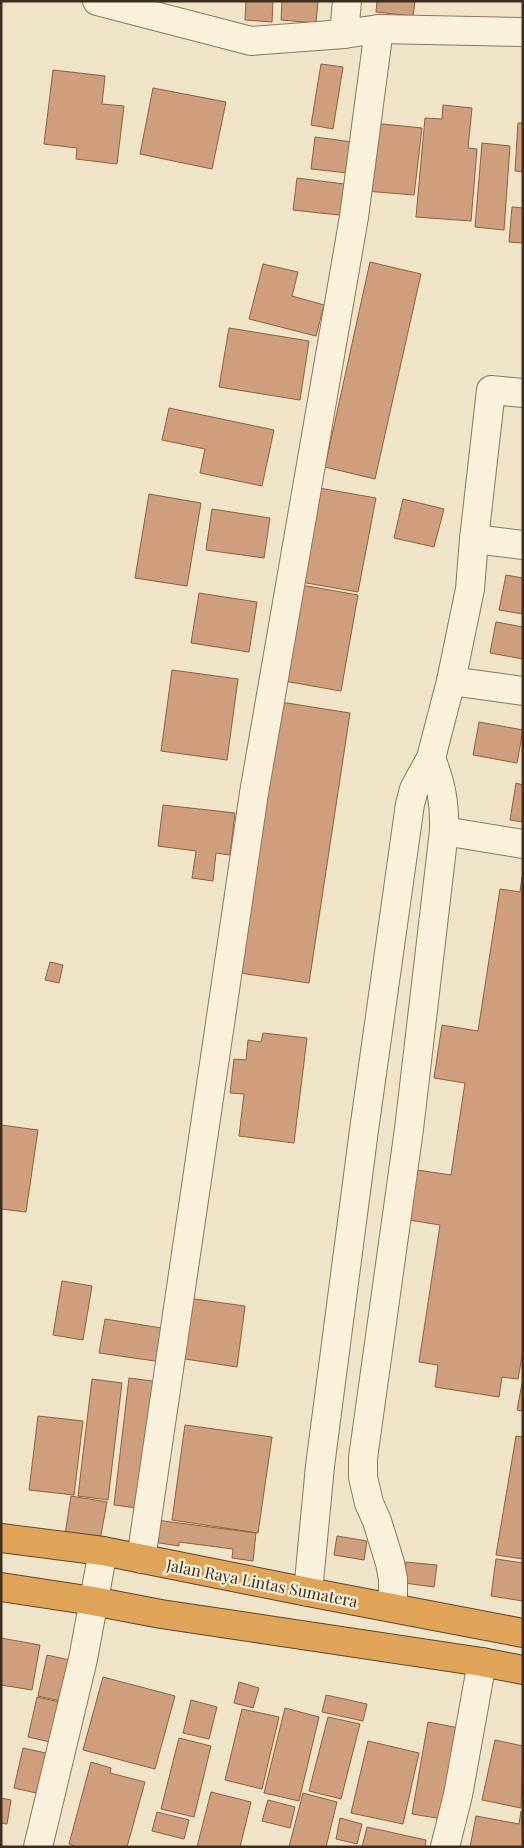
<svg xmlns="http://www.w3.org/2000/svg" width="524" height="1848" font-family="'Playfair Display',serif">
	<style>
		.building { fill: #cf9f7d; stroke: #8d5f41 }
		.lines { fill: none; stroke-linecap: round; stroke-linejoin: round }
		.street-casing { stroke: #8d765c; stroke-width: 30 }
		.highway-casing { stroke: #5b4430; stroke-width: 30 }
		.street { stroke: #faf1dc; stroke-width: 28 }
		.highway { stroke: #e0a458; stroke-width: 28 }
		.labels { text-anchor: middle; stroke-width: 4.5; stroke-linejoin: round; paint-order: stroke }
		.street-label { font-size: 16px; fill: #3d2e20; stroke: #f7eed8 }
	</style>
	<rect width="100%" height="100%" fill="#f0e4c8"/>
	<g class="building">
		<polygon points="246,1 273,1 272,22 245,20"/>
		<polygon points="282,1 318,1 316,23 281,20"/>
		<polygon points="377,1 415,1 413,16 376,12"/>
		<polygon points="321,64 343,67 333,129 311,125"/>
		<polygon points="53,70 105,76 102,104 124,106 117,164 76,159 77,148 44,144"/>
		<polygon points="153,88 226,102 212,169 140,154"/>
		<polygon points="443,105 472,108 468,148 477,149 471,221 416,217 425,118 442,119"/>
		<polygon points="372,123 422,128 414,195 366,191 369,169 375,170 377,147 370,146"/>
		<polygon points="518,123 523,123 523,172 515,171"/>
		<polygon points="315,137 352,142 348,173 311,169"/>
		<polygon points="482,143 510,146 504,230 475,227"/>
		<polygon points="297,178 352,185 348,216 293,210"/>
		<polygon points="512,207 523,208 523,243 509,242"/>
		<polygon points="370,262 421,274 375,479 325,467"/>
		<polygon points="263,264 298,272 292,296 324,305 316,336 249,319"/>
		<polygon points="229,328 309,341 300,400 219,387"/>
		<polygon points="169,408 274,430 262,486 200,473 205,449 162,440"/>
		<polygon points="319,488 376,498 358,592 301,582"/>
		<polygon points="149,494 201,503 187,586 135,578"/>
		<polygon points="403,499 444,509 434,547 394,538"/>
		<polygon points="212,509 270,518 264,558 206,550"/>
		<polygon points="506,575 523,578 523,614 499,610"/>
		<polygon points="301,585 358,595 341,691 284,681"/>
		<polygon points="199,593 257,602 249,652 191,643"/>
		<polygon points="496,622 523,627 523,659 490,653"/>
		<polygon points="172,670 238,679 227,760 161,751"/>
		<polygon points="274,701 350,713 309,983 233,972"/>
		<polygon points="479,722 523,730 517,763 473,755"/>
		<polygon points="516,783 523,785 523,822 510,820"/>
		<polygon points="163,805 235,813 230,855 216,853 213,881 192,878 196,851 158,846"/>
		<polygon points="522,877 523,1351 518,1379 502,1377 499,1397 435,1387 438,1365 419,1362 440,1225 409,1220 417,1170 451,1175 465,1083 434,1078 442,1025 478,1031 500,889 520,892"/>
		<polygon points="50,962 63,965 59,983 45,980"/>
		<polygon points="263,1033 307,1038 294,1143 239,1136 244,1094 230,1093 234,1059 246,1060 248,1040 261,1042"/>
		<polygon points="1,1125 38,1130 26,1212 1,1209"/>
		<polygon points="62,1281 92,1286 83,1340 53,1335"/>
		<polygon points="187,1298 245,1306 237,1367 179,1358"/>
		<polygon points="105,1319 168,1329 162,1362 99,1353"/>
		<polygon points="129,1378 160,1382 145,1509 114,1505"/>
		<polygon points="523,1378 523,1411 517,1410"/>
		<polygon points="92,1379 122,1383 108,1500 78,1496"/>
		<polygon points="38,1416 83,1421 74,1495 29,1490"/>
		<polygon points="185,1425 272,1437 258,1533 172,1520"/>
		<polygon points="516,1436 523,1437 523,1559 496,1555"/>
		<polygon points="71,1496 107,1502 100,1540 65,1535"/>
		<polygon points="156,1520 256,1533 253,1561 232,1558 233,1549 179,1542 179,1546 153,1542"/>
		<polygon points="337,1536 367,1541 364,1560 334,1555"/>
		<polygon points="496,1559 523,1563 523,1601 491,1596"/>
		<polygon points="406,1562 437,1565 434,1587 404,1583"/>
		<polygon points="1,1638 40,1645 32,1690 1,1685"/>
		<polygon points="47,1655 74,1661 65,1702 38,1696"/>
		<polygon points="103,1677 175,1696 155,1769 83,1750"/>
		<polygon points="239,1682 259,1688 253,1708 234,1703"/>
		<polygon points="326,1695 367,1704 363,1721 322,1712"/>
		<polygon points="37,1697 64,1703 55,1743 28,1737"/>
		<polygon points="191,1700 217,1707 209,1739 183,1733"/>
		<polygon points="285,1708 319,1717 299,1801 264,1793"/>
		<polygon points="242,1709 279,1717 262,1789 225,1780"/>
		<polygon points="328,1717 360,1724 341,1799 309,1791"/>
		<polygon points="428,1722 464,1729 449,1820 412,1814"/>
		<polygon points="179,1738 211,1746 194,1817 161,1809"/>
		<polygon points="495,1740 523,1746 521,1808 482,1800"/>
		<polygon points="368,1741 419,1753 403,1824 351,1813"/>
		<polygon points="23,1748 50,1754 41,1794 14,1788"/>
		<polygon points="91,1762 111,1768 110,1773 145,1782 127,1847 77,1847 69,1844"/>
		<polygon points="211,1792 251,1802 240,1847 197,1847"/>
		<polygon points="303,1793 337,1802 326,1847 289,1847"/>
		<polygon points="1,1798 11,1800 7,1824 1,1823"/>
		<polygon points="268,1800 295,1807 290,1828 262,1821"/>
		<polygon points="521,1811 523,1847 470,1847 476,1816 519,1824"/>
		<polygon points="157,1812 189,1820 184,1839 152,1831"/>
		<polygon points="340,1818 362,1824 357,1844 336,1839"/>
		<polygon points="367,1827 426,1840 425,1847 362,1847"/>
	</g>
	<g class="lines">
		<defs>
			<g id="street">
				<polyline points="97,1 251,41 344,34 379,29 523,32"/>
				<polyline points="344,34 347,1"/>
				<polyline points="474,539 523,545"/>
				<polyline points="451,681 523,691"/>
				<polyline points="444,831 523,844"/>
				<polyline points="141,1559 254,793 354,217 379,29"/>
				<polyline points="308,1592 320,1466 364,1130 410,804 414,789 431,758 451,681 470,589 474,539 491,390 523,393"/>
				<path d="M393,1607V1579L390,1563L377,1521L369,1503L363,1477V1458L409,1129L444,831C445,803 441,784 431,758"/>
				<polyline points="38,1847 83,1659 103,1551"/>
				<polyline points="445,1847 458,1795 482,1662"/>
			</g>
			<g id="highway">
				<polyline points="1,1538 103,1551 308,1592 523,1633"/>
				<polyline points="1,1587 93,1601 161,1614 482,1662 523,1670"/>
			</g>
		</defs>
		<use href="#street" class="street-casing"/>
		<use href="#highway" class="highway-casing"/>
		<use href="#street" class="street"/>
		<use href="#highway" class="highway"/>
	</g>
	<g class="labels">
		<g class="street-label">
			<text transform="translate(262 1583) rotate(11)" y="6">Jalan Raya Lintas Sumatera</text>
		</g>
	</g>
	<rect width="524" height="1848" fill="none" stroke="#3d2e20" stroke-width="5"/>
</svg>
